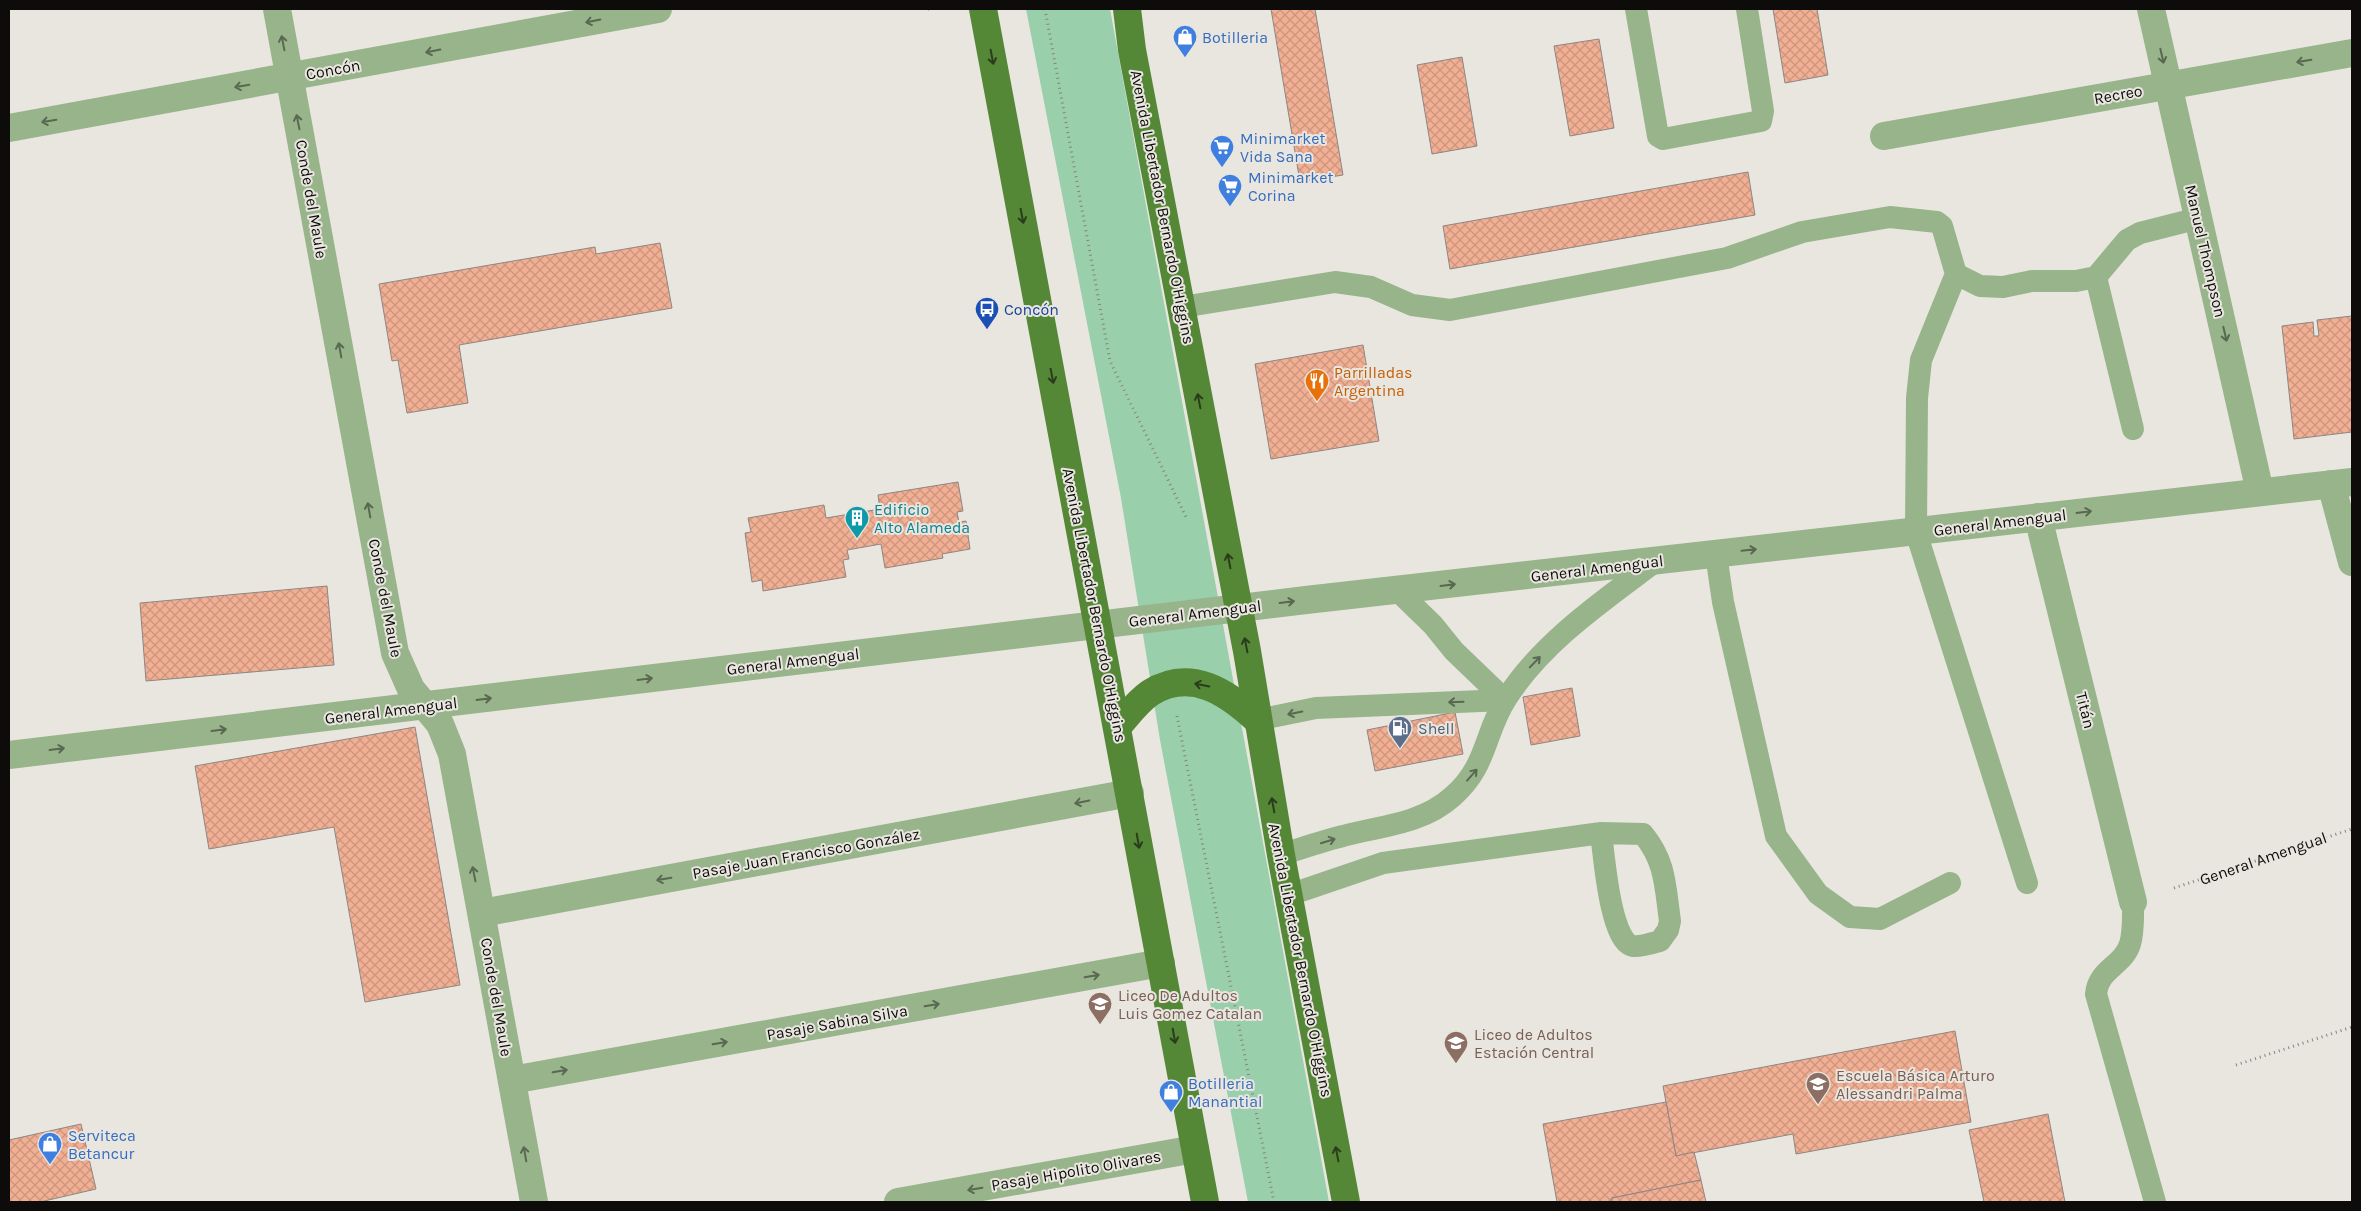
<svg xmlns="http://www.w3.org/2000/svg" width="2361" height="1211" font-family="Karla,sans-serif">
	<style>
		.park { fill: #99cfaa }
		.building { fill: url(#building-cross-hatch); stroke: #8d8684 }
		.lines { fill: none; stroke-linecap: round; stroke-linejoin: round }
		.path { stroke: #868480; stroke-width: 3; stroke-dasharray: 1 4; stroke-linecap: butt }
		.service { stroke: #98b48a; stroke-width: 22 }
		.minor { stroke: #98b48a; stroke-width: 28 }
		.tertiary { stroke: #98b48a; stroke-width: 28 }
		.primary { stroke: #548736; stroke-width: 28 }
		.oneway { stroke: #596850 }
		.oneway2 { stroke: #293d1c }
		.labels { text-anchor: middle; stroke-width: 4; stroke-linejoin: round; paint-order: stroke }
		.shop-label { font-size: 16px; fill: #366cbe; stroke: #e9e6e0; text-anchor: start }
		.street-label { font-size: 16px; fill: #0d0c0a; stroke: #e9e6e0 }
		.transit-label { font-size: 16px; fill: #164399; stroke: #e9e6e0; text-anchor: start }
		.food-label { font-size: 16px; fill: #c56008; stroke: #e9e6e0; text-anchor: start }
		.culture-label { font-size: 16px; fill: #0d838f; stroke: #e9e6e0; text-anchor: start }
		.service-label { font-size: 16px; fill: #4e5e75; stroke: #e9e6e0; text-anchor: start }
		.education-label { font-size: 16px; fill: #785e54; stroke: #e9e6e0; text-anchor: start }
	</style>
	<defs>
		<pattern id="building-cross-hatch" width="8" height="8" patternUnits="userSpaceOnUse" patternTransform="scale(1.25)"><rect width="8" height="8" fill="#f1af93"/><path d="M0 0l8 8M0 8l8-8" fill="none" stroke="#cd957d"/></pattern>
	</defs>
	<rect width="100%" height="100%" fill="#e9e6e0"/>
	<polygon class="park" points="1026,9 1110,9 1329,1202 1248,1202 1160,740 1121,498"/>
	<g class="building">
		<polygon points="1271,9 1315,9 1343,175 1300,182"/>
		<polygon points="1773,9 1817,9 1828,75 1785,83"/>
		<polygon points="1599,39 1614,128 1570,136 1554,46"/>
		<polygon points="1462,57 1477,146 1432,154 1417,65"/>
		<polygon points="1748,172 1755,215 1450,269 1443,226"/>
		<polygon points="660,243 672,308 459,345 468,403 407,413 398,360 392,361 379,284 595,247 596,254"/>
		<polygon points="2352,316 2352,432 2294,439 2282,326 2313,322 2314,336 2319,336 2317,320"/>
		<polygon points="1363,345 1379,441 1271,459 1255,364"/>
		<polygon points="958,482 963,511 957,512 959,522 966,521 970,549 942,554 943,558 885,568 881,544 847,550 849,559 843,560 846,577 763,591 762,580 752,582 745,533 751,532 748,518 824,505 826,518 880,509 878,495"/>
		<polygon points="327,586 334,665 146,681 140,603"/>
		<polygon points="1572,688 1580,736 1531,745 1523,697"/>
		<polygon points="1455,712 1463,754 1375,771 1367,730"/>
		<polygon points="415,727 460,985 365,1002 334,827 209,849 195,766"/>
		<polygon points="1955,1031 1971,1122 1796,1154 1793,1134 1676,1156 1663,1086"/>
		<polygon points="1666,1102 1676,1156 1694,1152 1701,1180 1612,1198 1612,1202 1557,1202 1543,1124"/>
		<polygon points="2048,1114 2065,1202 1984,1202 1969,1130"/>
		<polygon points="81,1124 96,1189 40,1202 9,1202 9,1140"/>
		<polygon points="1701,1180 1706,1202 1612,1202 1612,1198"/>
	</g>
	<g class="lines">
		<g class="path">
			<polyline points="928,9 929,9"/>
			<polyline points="1045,9 1110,361 1186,517"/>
			<polyline points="1177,716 1274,1202"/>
			<polyline points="2174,888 2352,829"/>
			<polyline points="2236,1065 2352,1027"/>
		</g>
		<g class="service">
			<polyline points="1636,9 1658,136 1663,139 1761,121 1763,111 1747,9"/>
			<polyline points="1956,274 1980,286 2003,287 2032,281 2076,281 2096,277 2127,240 2140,233 2199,218"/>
			<polyline points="2096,277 2133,429"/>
			<polyline points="1182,307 1335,282 1371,287 1412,305 1450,310 1727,258 1802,232 1890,217 1937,222 1942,226 1956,274 1921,360 1917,398 1916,532 2027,883"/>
			<polyline points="1716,554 1723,602 1776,836 1818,894 1850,917 1880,919 1950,883"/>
			<polyline points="1398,591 1433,625 1454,651 1505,700"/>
			<polyline points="1257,720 1316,708 1505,700"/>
			<path d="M1281,855C1302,848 1322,841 1343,836C1380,826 1422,824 1452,797C1488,766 1484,733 1506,699C1542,642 1603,601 1656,561"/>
			<path d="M1289,895L1383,863L1601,833L1643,834C1666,862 1665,886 1670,921L1668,930L1660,941C1653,943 1640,947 1633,946C1610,942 1604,854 1601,833"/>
			<path d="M2133,902C2133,915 2134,931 2130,944C2123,966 2098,969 2096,994L2155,1202"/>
		</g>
		<g class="minor">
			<polyline points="277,9 395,653 411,689 440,724 452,754 534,1202"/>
			<polyline points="2151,9 2260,492"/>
			<polyline points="1884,136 2352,53"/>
			<polyline points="2331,484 2352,562"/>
			<polyline points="2038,517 2133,902"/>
			<polyline points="482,913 1130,793"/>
			<polyline points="512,1080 1161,963"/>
			<polyline points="898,1202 1195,1149"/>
		</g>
		<g class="tertiary">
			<polyline points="9,128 658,9"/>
			<polyline points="9,755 1306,600 2352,482"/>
		</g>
		<g class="primary">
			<polyline points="983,9 1205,1202"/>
			<polyline points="1127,9 1132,50 1247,651 1281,855 1346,1202"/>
			<path d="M1118,726C1128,715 1137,702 1150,693C1191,667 1228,693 1257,720"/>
		</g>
	</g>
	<defs><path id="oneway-shaft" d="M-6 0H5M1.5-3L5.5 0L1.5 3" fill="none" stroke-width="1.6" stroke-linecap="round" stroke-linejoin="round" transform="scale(1.25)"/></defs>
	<g class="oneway">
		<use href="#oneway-shaft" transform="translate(593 21) rotate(169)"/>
		<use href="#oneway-shaft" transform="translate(283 43) rotate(-101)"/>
		<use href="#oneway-shaft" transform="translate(433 51) rotate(169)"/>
		<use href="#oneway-shaft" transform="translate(2162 56) rotate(77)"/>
		<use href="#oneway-shaft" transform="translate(2304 61) rotate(170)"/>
		<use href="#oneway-shaft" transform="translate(242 86) rotate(170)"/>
		<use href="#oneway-shaft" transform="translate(49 121) rotate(170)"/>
		<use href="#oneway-shaft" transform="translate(298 122) rotate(-101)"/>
		<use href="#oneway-shaft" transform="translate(2225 334) rotate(77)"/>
		<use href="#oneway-shaft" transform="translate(340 350) rotate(-100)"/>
		<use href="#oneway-shaft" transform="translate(369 510) rotate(-100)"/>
		<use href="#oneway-shaft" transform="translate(2084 512) rotate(-7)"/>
		<use href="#oneway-shaft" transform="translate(1749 550) rotate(-6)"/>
		<use href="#oneway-shaft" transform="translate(1448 585) rotate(-7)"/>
		<use href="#oneway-shaft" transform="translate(1287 602) rotate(-7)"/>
		<use href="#oneway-shaft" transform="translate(1535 662) rotate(-46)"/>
		<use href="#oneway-shaft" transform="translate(645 679) rotate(-7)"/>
		<use href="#oneway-shaft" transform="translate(484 699) rotate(-7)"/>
		<use href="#oneway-shaft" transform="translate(1456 702) rotate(178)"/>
		<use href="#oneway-shaft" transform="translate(1295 713) rotate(168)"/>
		<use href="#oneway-shaft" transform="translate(219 730) rotate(-7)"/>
		<use href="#oneway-shaft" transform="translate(57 749) rotate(-7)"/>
		<use href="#oneway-shaft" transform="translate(1472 775) rotate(-49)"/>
		<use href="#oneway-shaft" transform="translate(1082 802) rotate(169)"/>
		<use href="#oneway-shaft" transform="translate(1328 841) rotate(-17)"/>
		<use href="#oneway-shaft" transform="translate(474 874) rotate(-101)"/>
		<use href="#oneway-shaft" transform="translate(664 879) rotate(170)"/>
		<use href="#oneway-shaft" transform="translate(1092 976) rotate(-10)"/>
		<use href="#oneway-shaft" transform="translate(932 1005) rotate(-10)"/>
		<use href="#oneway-shaft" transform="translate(720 1043) rotate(-10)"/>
		<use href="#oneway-shaft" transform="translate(560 1071) rotate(-10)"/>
		<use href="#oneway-shaft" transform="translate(525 1154) rotate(-100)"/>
		<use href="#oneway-shaft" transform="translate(975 1189) rotate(170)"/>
	</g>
	<g class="oneway2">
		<use href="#oneway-shaft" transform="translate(992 57) rotate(79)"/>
		<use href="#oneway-shaft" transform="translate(1022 216) rotate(79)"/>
		<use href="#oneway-shaft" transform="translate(1052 376) rotate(79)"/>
		<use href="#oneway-shaft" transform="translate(1199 401) rotate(-101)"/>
		<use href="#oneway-shaft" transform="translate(1229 561) rotate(-101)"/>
		<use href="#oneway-shaft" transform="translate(1246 645) rotate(-101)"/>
		<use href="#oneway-shaft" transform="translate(1202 685) rotate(-169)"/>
		<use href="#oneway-shaft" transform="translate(1273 805) rotate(-100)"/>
		<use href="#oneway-shaft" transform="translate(1138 841) rotate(80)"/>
		<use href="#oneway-shaft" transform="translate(1174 1036) rotate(80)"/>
		<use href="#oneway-shaft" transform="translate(1337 1154) rotate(-101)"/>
	</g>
	<defs>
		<symbol id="shop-pin" viewBox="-11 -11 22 30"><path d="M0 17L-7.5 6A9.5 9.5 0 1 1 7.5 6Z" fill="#3f7fe0" stroke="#e9e6e0"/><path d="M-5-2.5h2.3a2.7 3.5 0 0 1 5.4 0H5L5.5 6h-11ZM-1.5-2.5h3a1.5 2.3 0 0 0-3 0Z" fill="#fff"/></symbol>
		<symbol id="supermarket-pin" viewBox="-11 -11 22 30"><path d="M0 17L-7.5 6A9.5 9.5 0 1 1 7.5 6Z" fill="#3f7fe0" stroke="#e9e6e0"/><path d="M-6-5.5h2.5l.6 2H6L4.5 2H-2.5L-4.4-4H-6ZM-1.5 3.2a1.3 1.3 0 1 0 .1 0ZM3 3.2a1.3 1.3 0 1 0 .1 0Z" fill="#fff"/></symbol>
		<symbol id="bus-pin" viewBox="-11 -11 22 30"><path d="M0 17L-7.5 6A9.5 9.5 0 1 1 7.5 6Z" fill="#1a4fb4" stroke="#e9e6e0"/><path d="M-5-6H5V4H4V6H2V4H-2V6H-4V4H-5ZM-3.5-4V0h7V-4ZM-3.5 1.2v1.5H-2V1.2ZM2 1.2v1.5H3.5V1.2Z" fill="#fff"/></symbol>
		<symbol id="restaurant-pin" viewBox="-11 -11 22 30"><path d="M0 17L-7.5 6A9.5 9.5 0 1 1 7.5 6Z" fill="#e8710a" stroke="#e9e6e0"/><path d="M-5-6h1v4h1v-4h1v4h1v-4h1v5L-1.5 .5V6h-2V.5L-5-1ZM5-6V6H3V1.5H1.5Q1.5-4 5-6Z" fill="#fff"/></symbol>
		<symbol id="building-pin" viewBox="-11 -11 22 30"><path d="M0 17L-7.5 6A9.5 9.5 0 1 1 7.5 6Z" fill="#0f9aa8" stroke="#e9e6e0"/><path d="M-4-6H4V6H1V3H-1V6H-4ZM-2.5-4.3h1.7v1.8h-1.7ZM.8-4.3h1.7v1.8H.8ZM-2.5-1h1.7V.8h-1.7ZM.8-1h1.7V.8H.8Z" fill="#fff"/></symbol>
		<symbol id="fuel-pin" viewBox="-11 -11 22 30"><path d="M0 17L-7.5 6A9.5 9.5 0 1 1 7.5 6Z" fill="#5c6f8a" stroke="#e9e6e0"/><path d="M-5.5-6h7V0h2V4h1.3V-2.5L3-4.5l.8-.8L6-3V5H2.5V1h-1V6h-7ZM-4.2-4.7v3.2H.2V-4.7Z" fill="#fff"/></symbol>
		<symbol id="school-pin" viewBox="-11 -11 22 30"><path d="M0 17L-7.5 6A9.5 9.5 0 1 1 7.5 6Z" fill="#8d6e63" stroke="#e9e6e0"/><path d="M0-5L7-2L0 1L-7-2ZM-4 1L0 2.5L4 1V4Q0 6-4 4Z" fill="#fff"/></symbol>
	</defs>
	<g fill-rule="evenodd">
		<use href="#shop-pin" x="1171" y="23" width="28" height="38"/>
		<use href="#supermarket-pin" x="1208" y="133" width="28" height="38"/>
		<use href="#supermarket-pin" x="1216" y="172" width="28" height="38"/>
		<use href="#bus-pin" x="973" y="295" width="28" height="38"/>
		<use href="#restaurant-pin" x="1303" y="367" width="28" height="38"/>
		<use href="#building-pin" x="843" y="504" width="28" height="38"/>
		<use href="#fuel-pin" x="1386" y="714" width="28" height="38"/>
		<use href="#school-pin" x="1086" y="990" width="28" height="38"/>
		<use href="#school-pin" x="1442" y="1029" width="28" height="38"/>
		<use href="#school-pin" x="1804" y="1070" width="28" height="38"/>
		<use href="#shop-pin" x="1157" y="1078" width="28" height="38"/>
		<use href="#shop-pin" x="36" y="1130" width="28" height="38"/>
	</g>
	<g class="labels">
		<g class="shop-label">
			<text x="1202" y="43">Botilleria</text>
			<text x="1240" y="144">Minimarket<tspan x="1240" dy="18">Vida Sana</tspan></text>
			<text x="1248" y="183">Minimarket<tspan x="1248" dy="18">Corina</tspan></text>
			<text x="1188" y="1089">Botilleria<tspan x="1188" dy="18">Manantial</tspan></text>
			<text x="68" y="1141">Serviteca<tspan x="68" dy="18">Betancur</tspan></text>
		</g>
		<g class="street-label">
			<text transform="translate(333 69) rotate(-10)" y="6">Concón</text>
			<text transform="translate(2118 94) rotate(-10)" y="6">Recreo</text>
			<text transform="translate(312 199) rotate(80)" y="6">Conde del Maule</text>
			<text transform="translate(1163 207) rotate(79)" y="6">Avenida Libertador Bernardo O'Higgins</text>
			<text transform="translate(2206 251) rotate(77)" y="6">Manuel Thompson</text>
			<text transform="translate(2000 522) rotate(-7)" y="6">General Amengual</text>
			<text transform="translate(1597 568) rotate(-7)" y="6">General Amengual</text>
			<text transform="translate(386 598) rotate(79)" y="6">Conde del Maule</text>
			<text transform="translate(1095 605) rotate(79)" y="6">Avenida Libertador Bernardo O'Higgins</text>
			<text transform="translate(1195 613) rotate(-7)" y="6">General Amengual</text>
			<text transform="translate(793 661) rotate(-7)" y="6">General Amengual</text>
			<text transform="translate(391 710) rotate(-7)" y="6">General Amengual</text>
			<text transform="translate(2086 710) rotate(76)" y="6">Titán</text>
			<text transform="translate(806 853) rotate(-10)" y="6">Pasaje Juan Francisco González</text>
			<text transform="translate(2263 858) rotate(-19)" y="6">General Amengual</text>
			<text transform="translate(1301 960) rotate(79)" y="6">Avenida Libertador Bernardo O'Higgins</text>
			<text transform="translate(497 997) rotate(80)" y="6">Conde del Maule</text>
			<text transform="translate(837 1022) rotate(-10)" y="6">Pasaje Sabina Silva</text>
			<text transform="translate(1076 1170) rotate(-10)" y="6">Pasaje Hipolito Olivares</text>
		</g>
		<g class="transit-label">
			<text x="1004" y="315">Concón</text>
		</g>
		<g class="food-label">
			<text x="1334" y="378">Parrilladas<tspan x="1334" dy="18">Argentina</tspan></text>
		</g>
		<g class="culture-label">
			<text x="874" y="515">Edificio<tspan x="874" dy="18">Alto Alameda</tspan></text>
		</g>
		<g class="service-label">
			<text x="1418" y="734">Shell</text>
		</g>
		<g class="education-label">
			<text x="1118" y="1001">Liceo De Adultos<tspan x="1118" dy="18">Luis Gomez Catalan</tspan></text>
			<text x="1474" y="1040">Liceo de Adultos<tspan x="1474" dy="18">Estación Central</tspan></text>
			<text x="1836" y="1081">Escuela Básica Arturo<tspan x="1836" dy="18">Alessandri Palma</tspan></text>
		</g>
	</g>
	<rect width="2361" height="1211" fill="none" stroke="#0d0c0a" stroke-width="20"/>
</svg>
